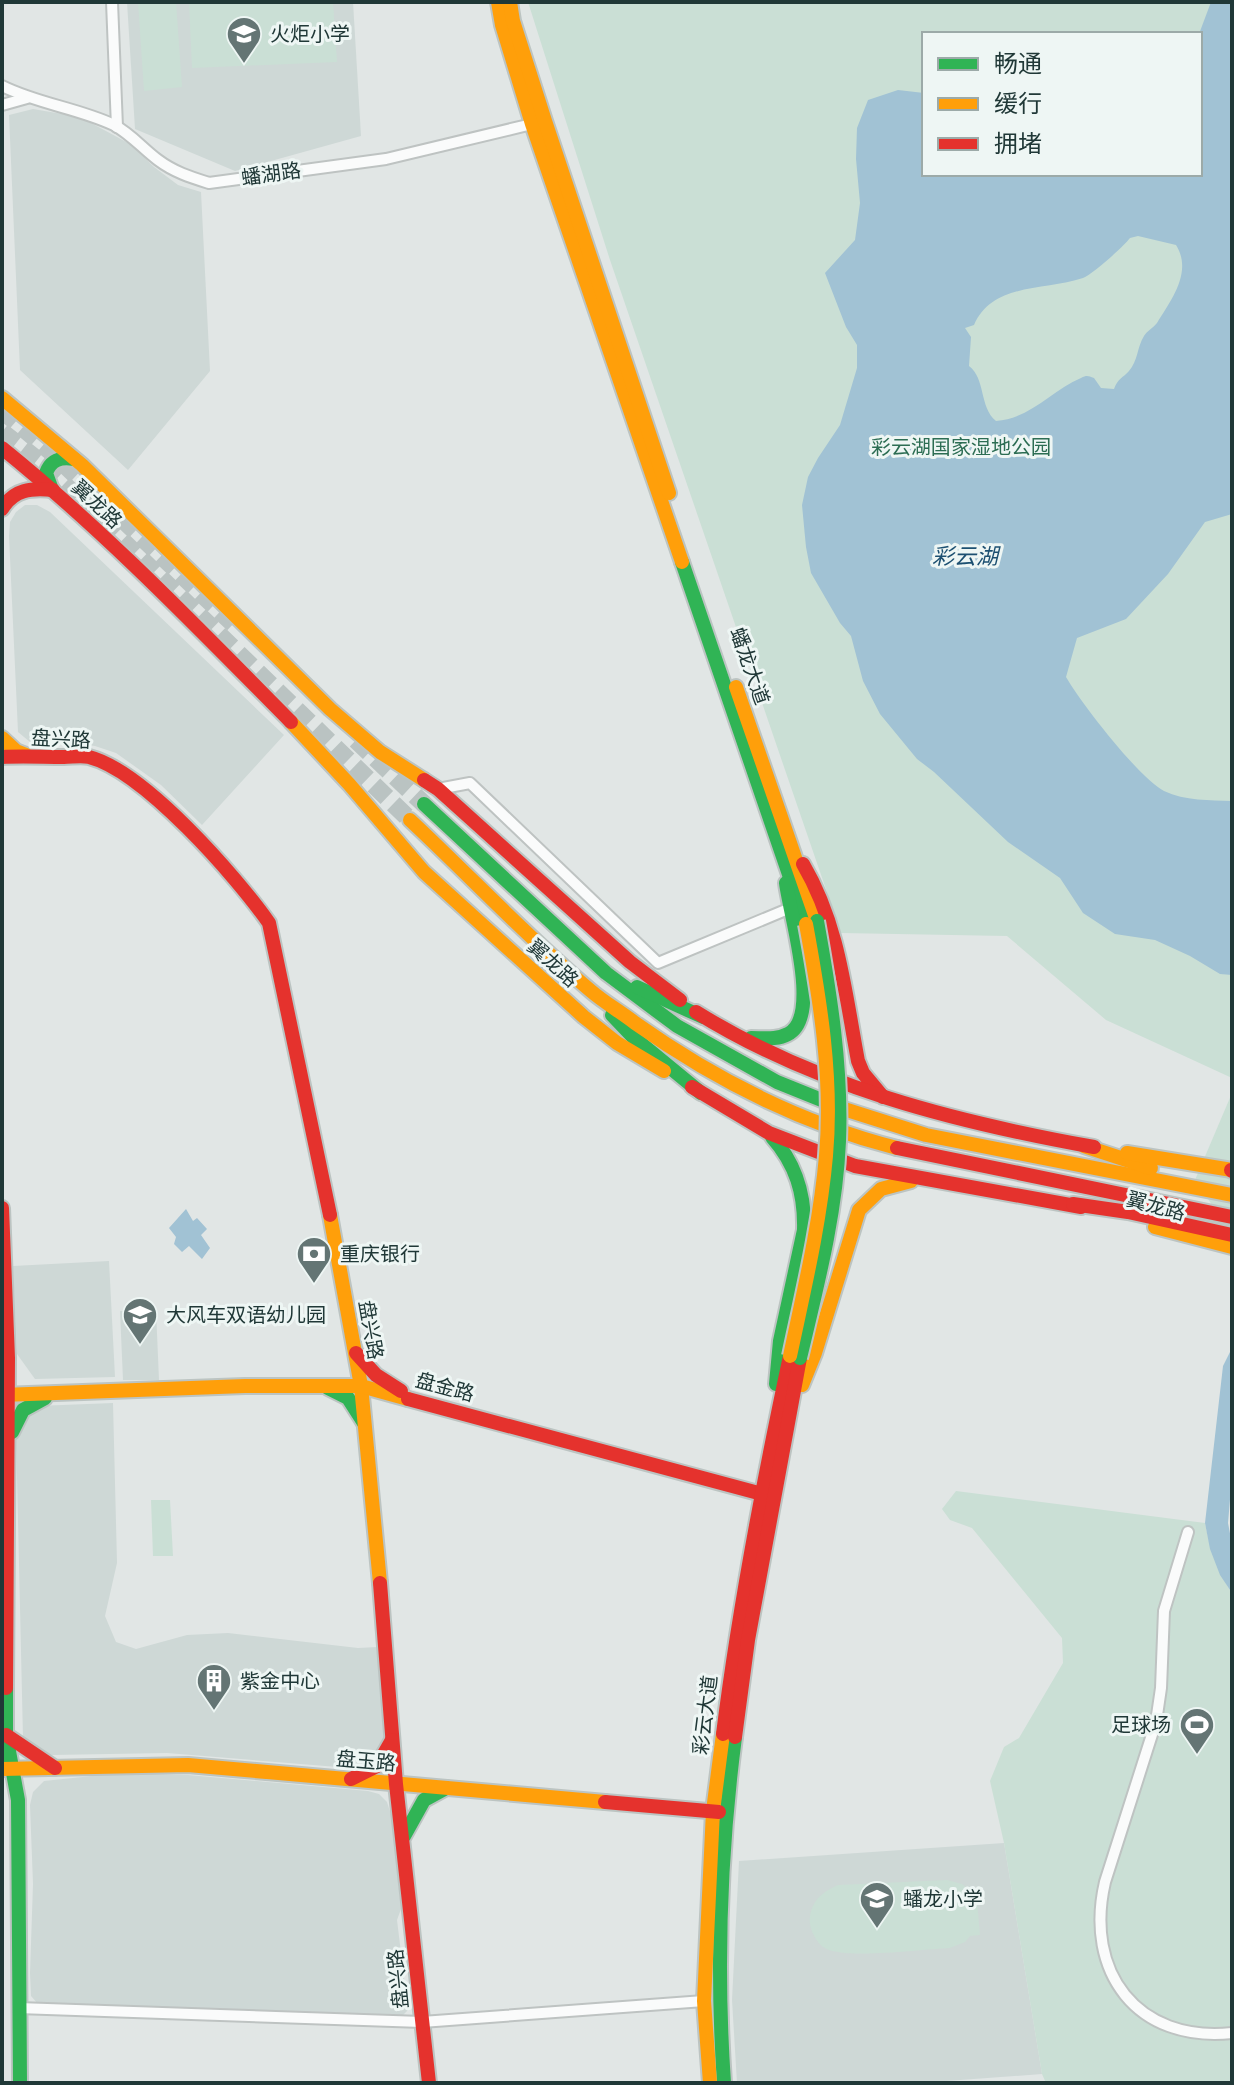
<svg xmlns="http://www.w3.org/2000/svg" width="1234" height="2085" font-family="Raleway,'Noto Sans SC',sans-serif">
	<style>
		.built { fill: #ced8d6 }
		.green { fill: #cadfd5; fill-rule: evenodd }
		.water { fill: #a1c2d4; fill-rule: evenodd }
		.lines { fill: none; stroke-linecap: round; stroke-linejoin: round }
		.highway-tunnel { stroke: #bac3c2; stroke-width: 18; stroke-dasharray: 18 9; stroke-linecap: butt }
		.street-casing { stroke: #bec3c2; stroke-width: 14 }
		.fast-casing { stroke: #bcc4c2; stroke-width: 18 }
		.slow-casing { stroke: #bcc4c2; stroke-width: 18 }
		.jam-casing { stroke: #bcc4c2; stroke-width: 18 }
		.street { stroke: #fafbfb; stroke-width: 10 }
		.fast { stroke: #30b455; stroke-width: 14 }
		.slow { stroke: #ff9f0a; stroke-width: 14 }
		.jam { stroke: #e5322d; stroke-width: 14 }
		.fast-bridge-casing { stroke: #bcc4c2; stroke-width: 18; stroke-linecap: butt }
		.slow-bridge-casing { stroke: #bcc4c2; stroke-width: 18; stroke-linecap: butt }
		.fast-bridge { stroke: #30b455; stroke-width: 14 }
		.slow-bridge { stroke: #ff9f0a; stroke-width: 14 }
		.labels { text-anchor: middle; stroke-width: 6; stroke-linejoin: round; paint-order: stroke }
		.poi-label { font-size: 20px; fill: #203837; stroke: #eef6f4; text-anchor: start }
		.street-label { font-size: 20px; fill: #203837; stroke: #eef6f4 }
		.park-label { font-size: 20px; fill: #2c6d53; stroke: #eef6f4 }
		.water-label { font-size: 22px; font-style: italic; fill: #1d5071; stroke: #eef6f4 }
	</style>
	<rect width="100%" height="100%" fill="#e1e6e5"/>
	<g class="built">
		<polygon points="127,2 353,2 361,136 235,171 135,129"/>
		<polygon points="33,109 80,117 130,144 154,167 178,185 201,192 210,371 128,470 20,370 9,115"/>
		<polygon points="25,505 37,505 50,512 284,735 202,825 161,785 116,753 95,746 74,743 30,742 18,732 9,536 10,522 16,512"/>
		<polygon points="109,1261 115,1377 35,1379 17,1354 13,1266"/>
		<polygon points="156,1310 159,1380 123,1380 120,1311"/>
		<polygon points="113,1403 117,1563 105,1616 116,1642 136,1649 187,1635 228,1633 358,1648 378,1647 384,1740 378,1756 367,1766 350,1768 167,1753 52,1755 34,1750 23,1738 16,1433 23,1418 37,1406"/>
		<polygon points="121,1773 188,1775 368,1791 379,1794 387,1802 392,1818 401,1909 397,1920 408,2010 402,2016 38,2004 31,1996 30,1973 33,1884 30,1805 33,1792 44,1781"/>
		<polygon points="1004,1843 1042,2074 920,2083 737,2083 732,2000 739,1861"/>
	</g>
	<g class="green">
		<polygon points="138,2 176,2 182,87 144,91"/>
		<polygon points="189,2 333,2 337,62 192,68"/>
		<path d="M528,2H1232V1078L1106,1020L1007,936L841,933L610,260ZM924,34H1200V174H924Z"/>
		<polygon points="1232,1093 1232,1234 1195,1180"/>
		<path d="M956,1491L1205,1523C1210,1549 1217,1571 1232,1593V2083H1046L1042,2074L1004,1843L990,1781L1004,1747L1019,1738L1063,1663L1062,1638L972,1528L950,1520L942,1509Z"/>
		<polygon points="151,1500 170,1500 173,1556 153,1556"/>
		<path d="M947,1880L962,1884L969,1890H976L980,1935L970,1936L965,1942L950,1948C924,1949 844,1960 825,1948C816,1943 808,1927 810,1916C813,1899 823,1892 838,1885Z"/>
	</g>
	<g class="water">
		<path d="M1211,2H1232V514L1205,522L1168,574L1126,619L1077,638L1066,677C1081,703 1139,778 1164,791C1185,801 1210,800 1232,801V975L1220,974L1190,956L1155,940L1115,934L1083,913L1060,878L1008,842L934,772L917,759L880,714L863,681L851,636L840,623L811,573L806,547L802,505L808,477L818,458L840,425L857,368V345L846,327L825,273L855,240L860,203L856,159L857,128L868,100L898,90L924,93V174C943,174 965,171 984,174C996,177 1003,179 1016,174H1200L1199,34ZM1138,236L1176,245C1193,272 1171,300 1157,323C1153,328 1147,331 1144,336C1137,347 1138,361 1129,371C1123,378 1118,378 1114,389L1101,388L1094,378C1088,376 1087,375 1081,378C1052,390 1030,419 996,421C979,407 986,379 969,366L971,337L965,328L974,325C993,282 1045,291 1083,278C1093,274 1123,247 1130,238Z"/>
		<polygon points="186,1209 193,1221 197,1218 207,1229 201,1235 210,1248 202,1259 189,1246 182,1252 174,1244 176,1237 169,1228"/>
		<polygon points="1232,1348 1232,1476 1228,1523 1232,1544 1232,1593 1220,1575 1210,1549 1205,1523 1223,1366"/>
	</g>
	<g class="lines">
		<g class="highway-tunnel">
			<polyline points="2,410 50,451 239,629"/>
			<polyline points="2,432 39,461 70,490 410,820"/>
			<polyline points="356,740 424,804"/>
		</g>
		<defs>
			<g id="street">
				<polyline points="112,2 117,127"/>
				<path d="M2,86C38,104 78,108 114,125C131,134 143,149 158,160C174,172 190,177 209,183L386,159L532,124"/>
				<polyline points="2,105 27,98"/>
				<polyline points="438,789 470,783 658,963 788,909"/>
				<path d="M1188,1532L1164,1611L1161,1688L1156,1722L1105,1882C1084,1972 1137,2043 1232,2033"/>
				<polyline points="18,2008 422,2022 704,2001"/>
			</g>
			<g id="fast">
				<path d="M51,487L46,473C51,459 61,457 74,459"/>
				<polyline points="682,562 806,924"/>
				<polyline points="424,804 606,973 677,1026 777,1082 844,1109"/>
				<polyline points="637,987 703,1017"/>
				<polyline points="612,1015 633,1037 701,1093"/>
				<path d="M751,1038C764,1038 777,1040 788,1034C822,1017 790,916 786,883"/>
				<path d="M772,1137C796,1164 805,1194 804,1230L780,1341L776,1384"/>
				<polyline points="328,1388 348,1398 364,1423"/>
				<polyline points="12,1432 23,1410 45,1398"/>
				<polyline points="6,1688 6,1735 18,1800 20,2083"/>
				<polyline points="404,1836 424,1800 446,1788"/>
				<path d="M724,2083C716,1967 720,1852 735,1737"/>
			</g>
			<g id="slow">
				<polyline points="498,2 502,25 532,124 682,562"/>
				<polyline points="510,2 513,21 545,121 669,493"/>
				<polyline points="2,398 82,465 330,709 380,752 424,780"/>
				<polyline points="736,687 817,921"/>
				<polyline points="291,722 349,784 424,872 584,1017 617,1043 664,1071"/>
				<polyline points="2,738 16,751 26,755"/>
				<path d="M410,820C470,876 528,938 591,991C605,1003 621,1012 635,1023C714,1079 803,1124 897,1148"/>
				<polyline points="844,1109 926,1135 1232,1195"/>
				<polyline points="1084,1146 1151,1168"/>
				<polyline points="1127,1153 1232,1170"/>
				<polyline points="330,1215 361,1386 380,1583"/>
				<polyline points="1155,1227 1232,1247"/>
				<polyline points="802,1385 815,1353 859,1210 881,1189 911,1181"/>
				<polyline points="2,1395 245,1386 361,1386 408,1399"/>
				<polyline points="2,1769 188,1765 605,1802"/>
				<polyline points="710,2083 704,2001 713,1811 723,1734"/>
			</g>
			<g id="jam">
				<path d="M2,448C106,532 198,628 291,722"/>
				<path d="M2,509C14,489 31,488 53,490"/>
				<path d="M2,757C23,756 43,757 64,757C72,757 81,755 89,757C144,771 236,876 269,923L330,1215"/>
				<polyline points="424,780 438,789 630,962 680,1000"/>
				<path d="M803,864C839,925 845,993 858,1061L863,1073L883,1097"/>
				<path d="M696,1012C817,1087 955,1122 1094,1147"/>
				<polyline points="692,1087 769,1133 855,1166 1081,1207"/>
				<polyline points="897,1148 1232,1217"/>
				<polyline points="1231,1170 1232,1171"/>
				<polyline points="1073,1204 1128,1212 1232,1235"/>
				<polyline points="2,1208 8,1358 6,1688"/>
				<polyline points="356,1353 376,1375 401,1391"/>
				<polyline points="408,1399 773,1497"/>
				<polyline points="380,1583 396,1784 429,2083"/>
				<path d="M723,1734C739,1607 763,1482 790,1356"/>
				<polyline points="6,1735 55,1768"/>
				<polyline points="735,1737 748,1640 800,1358"/>
				<polyline points="351,1779 377,1766 392,1740"/>
				<polyline points="605,1802 719,1812"/>
			</g>
		</defs>
		<use href="#street" class="street-casing"/>
		<use href="#fast" class="fast-casing"/>
		<use href="#slow" class="slow-casing"/>
		<use href="#jam" class="jam-casing"/>
		<use href="#street" class="street"/>
		<use href="#fast" class="fast"/>
		<use href="#slow" class="slow"/>
		<use href="#jam" class="jam"/>
		<defs>
			<path id="fast-bridge" d="M800,1358C817,1286 836,1214 839,1141C842,1067 830,993 817,921"/>
			<path id="slow-bridge" d="M790,1356C804,1290 820,1224 826,1156C833,1078 820,1000 806,924"/>
		</defs>
		<use href="#fast-bridge" class="fast-bridge-casing"/>
		<use href="#slow-bridge" class="slow-bridge-casing"/>
		<use href="#fast-bridge" class="fast-bridge"/>
		<use href="#slow-bridge" class="slow-bridge"/>
	</g>
	<defs>
		<symbol id="school-pin" viewBox="-11 -11 22 30"><path d="M0 17L-7.5 6A9.5 9.5 0 1 1 7.5 6Z" fill="#647574" stroke="#eef6f4"/><path d="M0-5L7-2L0 1L-7-2ZM-4 1L0 2.5L4 1V4Q0 6-4 4Z" fill="#fff"/></symbol>
		<symbol id="bank-pin" viewBox="-11 -11 22 30"><path d="M0 17L-7.5 6A9.5 9.5 0 1 1 7.5 6Z" fill="#647574" stroke="#eef6f4"/><path d="M-6-4H6V4H-6ZM0-2.3a2.3 2.3 0 1 0 0 4.6a2.3 2.3 0 1 0 0-4.6Z" fill="#fff"/></symbol>
		<symbol id="building-pin" viewBox="-11 -11 22 30"><path d="M0 17L-7.5 6A9.5 9.5 0 1 1 7.5 6Z" fill="#647574" stroke="#eef6f4"/><path d="M-4-6H4V6H1V3H-1V6H-4ZM-2.5-4.3h1.7v1.8h-1.7ZM.8-4.3h1.7v1.8H.8ZM-2.5-1h1.7V.8h-1.7ZM.8-1h1.7V.8H.8Z" fill="#fff"/></symbol>
		<symbol id="stadium-pin" viewBox="-11 -11 22 30"><path d="M0 17L-7.5 6A9.5 9.5 0 1 1 7.5 6Z" fill="#647574" stroke="#eef6f4"/><path d="M0-5a6.5 5 0 1 0 0 10a6.5 5 0 1 0 0-10ZM-3.5-1.8h7v3.6h-7Z" fill="#fff"/></symbol>
	</defs>
	<g fill-rule="evenodd">
		<use href="#school-pin" x="224" y="14" width="40" height="54"/>
		<use href="#bank-pin" x="294" y="1234" width="40" height="54"/>
		<use href="#school-pin" x="120" y="1295" width="40" height="54"/>
		<use href="#building-pin" x="194" y="1661" width="40" height="54"/>
		<use href="#stadium-pin" x="1177" y="1705" width="40" height="54"/>
		<use href="#school-pin" x="857" y="1879" width="40" height="54"/>
	</g>
	<g class="labels">
		<g class="poi-label">
			<text x="270" y="41">火炬小学</text>
			<text x="340" y="1261">重庆银行</text>
			<text x="166" y="1322">大风车双语幼儿园</text>
			<text x="240" y="1688">紫金中心</text>
			<text x="1171" y="1732" text-anchor="end">足球场</text>
			<text x="903" y="1906">蟠龙小学</text>
		</g>
		<g class="street-label">
			<text transform="translate(271 174) rotate(-8)" y="7">蟠湖路</text>
			<text transform="translate(97 504) rotate(43)" y="7">翼龙路</text>
			<text transform="translate(750 666) rotate(71)" y="7">蟠龙大道</text>
			<text transform="translate(61 739) rotate(3)" y="7">盘兴路</text>
			<text transform="translate(553 963) rotate(42)" y="7">翼龙路</text>
			<text transform="translate(1156 1206) rotate(15)" y="7">翼龙路</text>
			<text transform="translate(371 1330) rotate(80)" y="7">盘兴路</text>
			<text transform="translate(445 1387) rotate(15)" y="7">盘金路</text>
			<text transform="translate(705 1715) rotate(-83)" y="7">彩云大道</text>
			<text transform="translate(366 1761) rotate(5)" y="7">盘玉路</text>
			<text transform="translate(398 1979) rotate(-96)" y="7">盘兴路</text>
		</g>
		<g class="park-label">
			<text x="961" y="454">彩云湖国家湿地公园</text>
		</g>
		<g class="water-label">
			<text x="965" y="564">彩云湖</text>
		</g>
	</g>
	<rect width="1234" height="2085" fill="none" stroke="#203837" stroke-width="8"/>
	<rect x="922" y="32" width="280" height="144" fill="#eef6f4" stroke="#9caaa8" stroke-width="2"/>
	<rect x="938" y="58" width="40" height="12" fill="#30b455" stroke="#9caaa8" stroke-width="2"/>
	<text x="994" y="72" font-size="24" fill="#203837">畅通</text>
	<rect x="938" y="98" width="40" height="12" fill="#ff9f0a" stroke="#9caaa8" stroke-width="2"/>
	<text x="994" y="112" font-size="24" fill="#203837">缓行</text>
	<rect x="938" y="138" width="40" height="12" fill="#e5322d" stroke="#9caaa8" stroke-width="2"/>
	<text x="994" y="152" font-size="24" fill="#203837">拥堵</text>
</svg>
